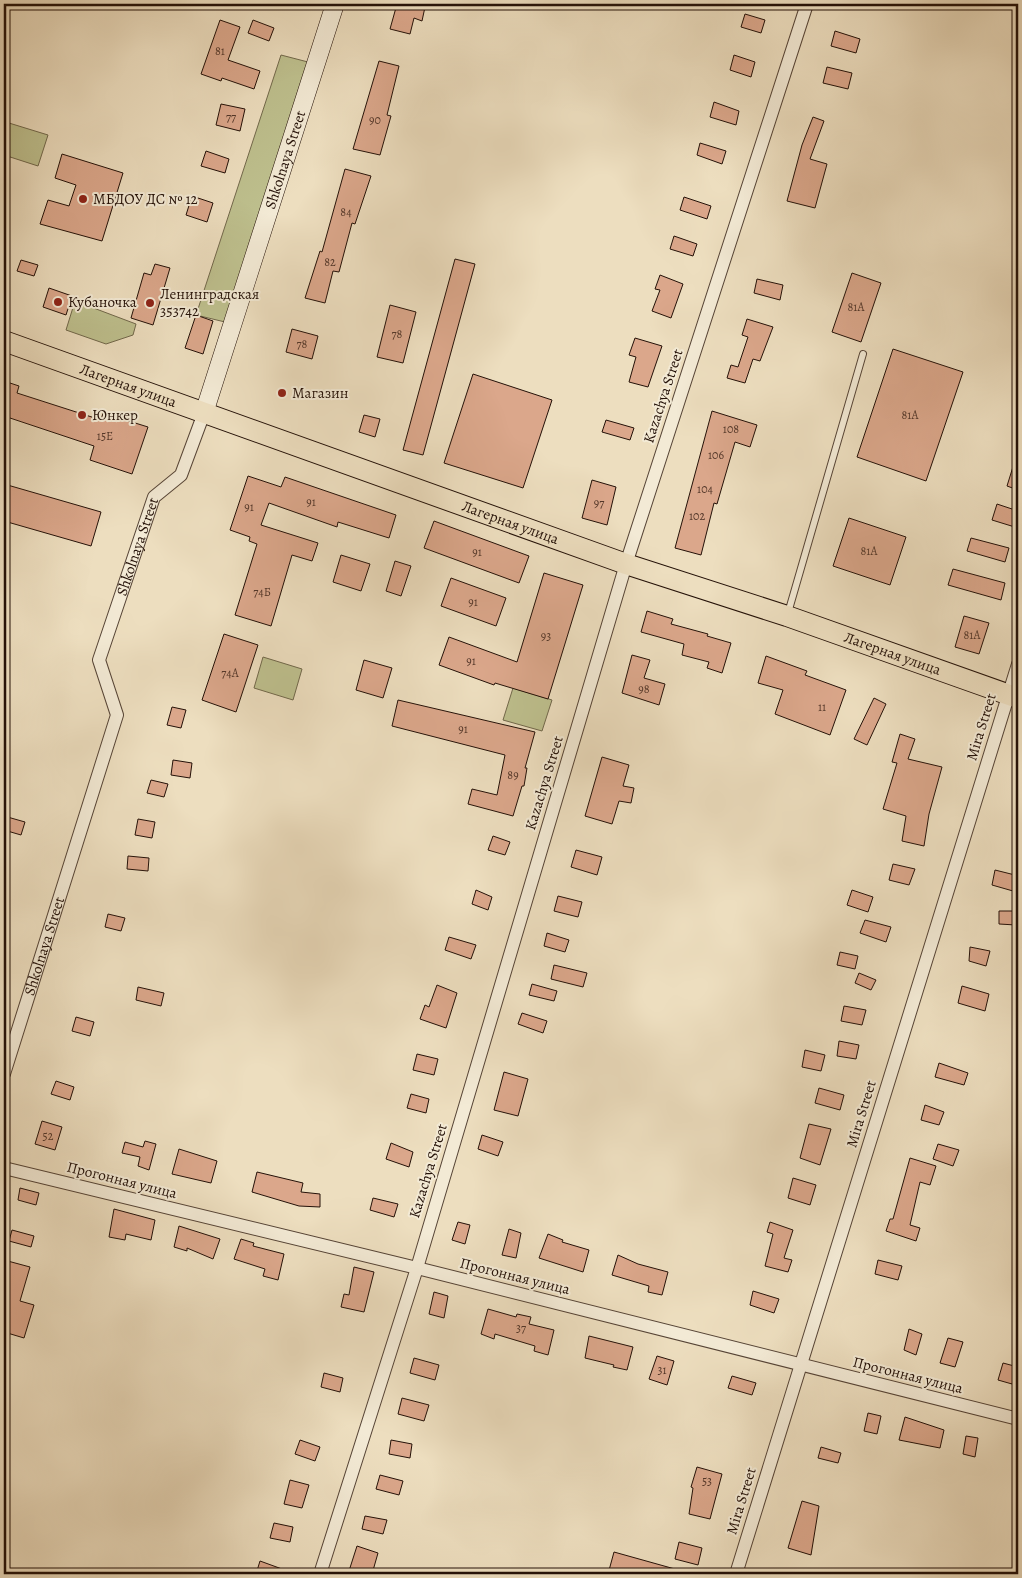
<svg xmlns="http://www.w3.org/2000/svg" width="1022" height="1578" font-family="Alegreya,serif">
	<style>
		.green { fill: #bec08e; stroke: #71684b }
		.building { fill: #dba78b; stroke: #241108 }
		.lines { fill: none; stroke-linecap: round; stroke-linejoin: round }
		.lane-casing { stroke: #564436; stroke-width: 8 }
		.street-casing { stroke: #564436; stroke-width: 14 }
		.secondary-casing { stroke: #241108; stroke-width: 19 }
		.primary-casing { stroke: #241108; stroke-width: 22 }
		.lane { stroke: #f3ead5; stroke-width: 6 }
		.street { stroke: #f3ead5; stroke-width: 12 }
		.secondary { stroke: #f3ead5; stroke-width: 18 }
		.primary { stroke: #eddebf; stroke-width: 20 }
		.poi-dot { fill: #8f2418; stroke: #f3ead5; stroke-width: 2 }
		.labels { text-anchor: middle; stroke-width: 4; stroke-linejoin: round; paint-order: stroke }
		.number-label { font-size: 12px; fill: #523629 }
		.street-label { font-size: 15px; fill: #241108; stroke: #f3ead5 }
		.poi-label { font-size: 15px; fill: #241108; stroke: #f3ead5; text-anchor: start }
	</style>
	<rect width="100%" height="100%" fill="#eddebf"/>
	<filter id="stains"><feTurbulence type="fractalNoise" baseFrequency=".004" numOctaves="4"/><feColorMatrix values="0 0 0 0 .2 0 0 0 0 .09 0 0 0 0 .02 0 0 0 .5 -.17"/></filter>
	<radialGradient id="worn" r=".72"><stop offset=".6" stop-color="#630" stop-opacity="0"/><stop offset="1" stop-color="#630" stop-opacity=".3"/></radialGradient>
	<g class="green">
		<polygon points="281,55 308,62 225,322 196,315"/>
		<polygon points="9,123 48,135 38,166 4,155 4,140"/>
		<polygon points="75,301 136,324 133,335 106,344 66,330"/>
		<polygon points="263,657 302,669 293,700 254,688"/>
		<polygon points="513,688 552,700 542,731 503,720"/>
	</g>
	<g class="building">
		<polygon points="397,4 414,4 425,7 422,21 414,18 410,34 390,29"/>
		<polygon points="745,14 765,20 761,33 741,27"/>
		<polygon points="220,20 240,27 228,60 260,71 254,89 222,78 221,81 201,74"/>
		<polygon points="253,20 274,28 269,41 248,33"/>
		<polygon points="835,31 860,39 856,53 831,46"/>
		<polygon points="734,55 755,62 751,77 730,70"/>
		<polygon points="379,61 399,66 387,115 391,116 380,155 353,149"/>
		<polygon points="827,67 852,73 848,89 823,83"/>
		<polygon points="714,102 739,111 736,125 710,117"/>
		<polygon points="221,104 245,109 240,131 216,125"/>
		<polygon points="813,117 824,121 810,159 827,164 815,208 787,201 802,145"/>
		<polygon points="700,143 726,151 722,164 697,155"/>
		<polygon points="206,151 229,159 225,173 201,166"/>
		<polygon points="62,154 123,173 102,241 40,224 48,200 69,206 76,185 55,178"/>
		<polygon points="345,169 371,176 355,224 352,223 339,272 333,271 325,303 305,298 320,251 322,252"/>
		<polygon points="192,196 213,203 207,222 186,215"/>
		<polygon points="684,197 711,206 707,219 680,210"/>
		<polygon points="674,236 697,244 693,256 670,249"/>
		<polygon points="455,259 475,264 423,455 403,450"/>
		<polygon points="21,260 38,265 34,276 17,271"/>
		<polygon points="155,264 170,268 153,325 131,318 144,273 151,275"/>
		<polygon points="852,273 881,283 861,342 832,332"/>
		<polygon points="660,275 683,284 671,318 652,311 660,290 655,289"/>
		<polygon points="757,279 783,285 780,300 754,293"/>
		<polygon points="49,288 72,296 66,315 43,307"/>
		<polygon points="390,305 416,312 403,363 377,357"/>
		<polygon points="196,315 213,321 203,354 185,348"/>
		<polygon points="747,319 773,327 760,361 753,359 745,383 727,378 731,365 738,367 748,337 742,335"/>
		<polygon points="292,329 318,336 312,359 286,352"/>
		<polygon points="635,338 662,346 648,387 629,382 636,357 629,355"/>
		<polygon points="893,349 963,372 926,481 857,457"/>
		<polygon points="473,374 552,400 523,488 444,463"/>
		<polygon points="4,381 19,386 17,393 101,420 103,413 148,427 132,474 90,460 94,446 4,416"/>
		<polygon points="712,411 757,425 750,447 735,442 717,504 714,503 701,555 675,548"/>
		<polygon points="364,415 380,419 375,437 359,432"/>
		<polygon points="606,420 634,428 630,440 602,432"/>
		<polygon points="1016,457 1018,458 1018,490 1007,486"/>
		<polygon points="248,476 281,487 285,477 396,515 389,538 338,522 337,527 269,503 261,525 318,543 312,561 292,555 271,626 235,615 257,544 249,541 250,537 230,530"/>
		<polygon points="592,480 616,487 607,525 582,518"/>
		<polygon points="4,484 101,512 91,546 4,521"/>
		<polygon points="997,504 1018,511 1018,528 992,520"/>
		<polygon points="849,518 906,537 890,585 833,566"/>
		<polygon points="434,521 529,556 519,583 424,548"/>
		<polygon points="971,538 1009,548 1005,562 967,551"/>
		<polygon points="341,555 370,564 361,591 333,582"/>
		<polygon points="395,561 411,566 401,596 386,591"/>
		<polygon points="953,569 1005,583 1001,600 948,585"/>
		<polygon points="544,573 583,585 548,699 495,683 494,685 439,665 449,637 517,662"/>
		<polygon points="451,578 506,598 496,626 441,606"/>
		<polygon points="647,611 673,619 671,624 708,634 707,636 731,643 722,673 707,668 709,662 682,655 684,644 641,632"/>
		<polygon points="964,616 989,623 979,654 955,647"/>
		<polygon points="224,634 258,645 236,712 202,700"/>
		<polygon points="632,655 650,660 644,678 665,684 659,705 622,693"/>
		<polygon points="766,656 807,671 805,675 846,690 830,735 775,714 783,690 758,683"/>
		<polygon points="364,660 392,668 383,698 356,690"/>
		<polygon points="874,698 886,704 867,745 854,739"/>
		<polygon points="398,700 535,732 525,768 527,768 524,786 522,786 513,816 468,804 472,789 497,795 505,755 392,726"/>
		<polygon points="172,707 186,710 181,728 167,725"/>
		<polygon points="900,734 915,739 908,759 942,767 929,814 924,846 902,841 906,816 883,809 897,763 892,762"/>
		<polygon points="602,757 629,765 623,786 634,788 631,803 619,801 612,824 585,816"/>
		<polygon points="173,760 192,763 190,778 171,775"/>
		<polygon points="151,780 168,784 164,797 147,793"/>
		<polygon points="4,816 25,822 21,835 4,830"/>
		<polygon points="138,819 155,822 152,838 135,835"/>
		<polygon points="493,836 510,842 505,855 488,850"/>
		<polygon points="576,850 602,857 597,875 571,867"/>
		<polygon points="128,856 149,858 148,871 127,869"/>
		<polygon points="893,864 915,869 909,885 889,880"/>
		<polygon points="995,870 1015,875 1013,891 992,885"/>
		<polygon points="476,890 492,897 488,910 472,904"/>
		<polygon points="852,890 873,897 868,912 847,905"/>
		<polygon points="558,896 582,902 578,917 554,911"/>
		<polygon points="999,911 1016,911 1016,925 999,924"/>
		<polygon points="108,914 125,918 121,931 105,927"/>
		<polygon points="865,920 891,927 886,942 860,933"/>
		<polygon points="547,933 569,940 565,952 544,946"/>
		<polygon points="449,937 476,945 471,959 445,950"/>
		<polygon points="970,947 990,951 986,966 969,961"/>
		<polygon points="840,952 858,956 855,969 837,965"/>
		<polygon points="554,965 587,973 583,987 551,979"/>
		<polygon points="859,973 876,980 871,990 855,983"/>
		<polygon points="532,984 557,991 554,1001 529,995"/>
		<polygon points="437,985 457,993 446,1028 420,1019 425,1005 429,1007"/>
		<polygon points="962,986 989,994 985,1011 958,1003"/>
		<polygon points="138,987 164,993 161,1006 136,1000"/>
		<polygon points="844,1006 866,1010 862,1025 841,1021"/>
		<polygon points="522,1013 547,1021 543,1033 518,1024"/>
		<polygon points="76,1017 94,1022 90,1036 72,1031"/>
		<polygon points="839,1041 859,1045 856,1059 837,1056"/>
		<polygon points="805,1050 825,1055 821,1071 802,1067"/>
		<polygon points="417,1054 438,1059 434,1075 413,1070"/>
		<polygon points="939,1063 968,1073 964,1085 935,1077"/>
		<polygon points="504,1072 528,1079 518,1116 494,1110"/>
		<polygon points="56,1081 74,1087 70,1100 51,1094"/>
		<polygon points="819,1088 844,1095 840,1110 815,1103"/>
		<polygon points="411,1094 429,1099 426,1113 407,1108"/>
		<polygon points="925,1105 944,1112 939,1125 921,1120"/>
		<polygon points="42,1121 62,1127 55,1150 35,1144"/>
		<polygon points="809,1124 831,1129 820,1165 800,1158"/>
		<polygon points="482,1135 503,1142 498,1156 478,1149"/>
		<polygon points="145,1141 156,1144 149,1170 138,1166 140,1157 122,1153 125,1142 143,1147"/>
		<polygon points="391,1143 413,1152 409,1167 386,1159"/>
		<polygon points="938,1144 959,1150 953,1166 933,1159"/>
		<polygon points="179,1149 217,1161 211,1183 172,1174"/>
		<polygon points="910,1158 936,1166 930,1185 920,1182 910,1225 920,1228 916,1241 886,1231 890,1219 893,1219"/>
		<polygon points="257,1172 303,1183 301,1192 320,1194 320,1207 299,1206 252,1192"/>
		<polygon points="793,1178 816,1185 810,1205 788,1198"/>
		<polygon points="20,1188 39,1193 36,1205 18,1200"/>
		<polygon points="373,1198 398,1204 394,1217 370,1210"/>
		<polygon points="114,1209 155,1220 151,1240 126,1234 125,1240 109,1237"/>
		<polygon points="458,1222 470,1225 465,1244 452,1240"/>
		<polygon points="770,1222 793,1230 784,1258 792,1260 788,1272 765,1266 773,1234 767,1232"/>
		<polygon points="179,1226 220,1239 213,1259 187,1248 187,1251 174,1247"/>
		<polygon points="509,1229 521,1233 516,1258 502,1255"/>
		<polygon points="12,1230 34,1236 31,1247 9,1241"/>
		<polygon points="548,1234 563,1240 562,1242 589,1250 583,1272 539,1258"/>
		<polygon points="241,1239 254,1243 253,1246 284,1254 278,1280 263,1276 265,1269 234,1259"/>
		<polygon points="618,1255 638,1264 668,1272 662,1295 648,1292 649,1286 612,1275"/>
		<polygon points="4,1260 30,1267 20,1301 34,1305 24,1338 4,1332"/>
		<polygon points="878,1260 902,1266 898,1280 875,1274"/>
		<polygon points="354,1267 374,1272 364,1312 341,1307 344,1294 349,1295"/>
		<polygon points="753,1291 779,1299 774,1313 750,1305"/>
		<polygon points="434,1292 448,1296 444,1318 429,1314"/>
		<polygon points="488,1309 516,1317 517,1314 531,1317 529,1324 554,1330 548,1355 534,1351 535,1346 495,1334 494,1339 481,1334"/>
		<polygon points="909,1329 922,1334 916,1355 904,1350"/>
		<polygon points="589,1336 633,1347 627,1370 613,1367 614,1365 585,1358"/>
		<polygon points="948,1338 963,1342 955,1367 940,1363"/>
		<polygon points="657,1356 674,1361 667,1385 649,1379"/>
		<polygon points="414,1358 439,1365 435,1380 410,1373"/>
		<polygon points="1003,1363 1018,1367 1012,1384 998,1380"/>
		<polygon points="324,1373 343,1378 340,1392 321,1387"/>
		<polygon points="732,1376 756,1383 752,1395 728,1388"/>
		<polygon points="402,1398 429,1405 424,1421 398,1414"/>
		<polygon points="868,1413 881,1416 877,1434 864,1431"/>
		<polygon points="905,1417 944,1430 940,1448 899,1440"/>
		<polygon points="966,1436 978,1438 975,1457 963,1454"/>
		<polygon points="300,1440 320,1447 315,1461 295,1454"/>
		<polygon points="391,1440 412,1444 410,1458 389,1454"/>
		<polygon points="821,1447 841,1453 838,1463 818,1458"/>
		<polygon points="697,1467 722,1474 710,1519 689,1514 693,1488 691,1487"/>
		<polygon points="380,1475 403,1481 399,1495 376,1489"/>
		<polygon points="290,1480 309,1485 302,1508 284,1504"/>
		<polygon points="802,1501 819,1506 811,1555 788,1548"/>
		<polygon points="365,1516 387,1520 383,1534 362,1529"/>
		<polygon points="274,1523 293,1527 290,1542 270,1538"/>
		<polygon points="679,1542 702,1548 698,1565 675,1559"/>
		<polygon points="357,1546 378,1553 372,1574 348,1574"/>
		<polygon points="614,1552 682,1571 681,1574 608,1574"/>
		<polygon points="260,1561 293,1573 292,1574 256,1574"/>
	</g>
	<g class="lines">
		<defs>
			<polyline id="lane" points="788,613 863,354"/>
			<g id="street">
				<path id="s1" d="M4,1074L117,715L99,660L154,497L181,475L204,413"/>
				<polyline points="4,1168 417,1268 1018,1419"/>
				<polyline points="320,1574 417,1268 626,564 807,4"/>
				<polyline points="736,1574 1018,664"/>
			</g>
			<g id="secondary">
				<path id="s2" d="M204,413L335,4"/>
			</g>
			<g id="primary">
				<path id="s3" d="M4,341L626,564L787,616L1018,698"/>
			</g>
		</defs>
		<use href="#lane" class="lane-casing"/>
		<use href="#street" class="street-casing"/>
		<use href="#secondary" class="secondary-casing"/>
		<use href="#primary" class="primary-casing"/>
		<use href="#lane" class="lane"/>
		<use href="#street" class="street"/>
		<use href="#secondary" class="secondary"/>
		<use href="#primary" class="primary"/>
	</g>
	<g class="poi-dot">
		<circle cx="83" cy="199" r="5"/>
		<circle cx="58" cy="302" r="5"/>
		<circle cx="150" cy="303" r="5"/>
		<circle cx="282" cy="393" r="5"/>
		<circle cx="82" cy="415" r="5"/>
	</g>
	<g class="labels">
		<g class="number-label">
			<text x="220" y="55">81</text>
			<text x="231" y="121">77</text>
			<text x="375" y="124">90</text>
			<text x="346" y="216">84</text>
			<text x="330" y="266">82</text>
			<text x="856" y="311">81А</text>
			<text x="397" y="338">78</text>
			<text x="302" y="348">78</text>
			<text x="910" y="419">81А</text>
			<text x="731" y="433">108</text>
			<text x="105" y="440">15Е</text>
			<text x="716" y="459">106</text>
			<text x="705" y="493">104</text>
			<text x="311" y="506">91</text>
			<text x="599" y="507">97</text>
			<text x="249" y="511">91</text>
			<text x="697" y="520">102</text>
			<text x="869" y="555">81А</text>
			<text x="477" y="556">91</text>
			<text x="262" y="596">74Б</text>
			<text x="473" y="606">91</text>
			<text x="972" y="639">81А</text>
			<text x="546" y="640">93</text>
			<text x="471" y="665">91</text>
			<text x="230" y="677">74А</text>
			<text x="644" y="693">98</text>
			<text x="822" y="711">11</text>
			<text x="463" y="733">91</text>
			<text x="513" y="779">89</text>
			<text x="48" y="1140">52</text>
			<text x="521" y="1332">37</text>
			<text x="662" y="1374">31</text>
			<text x="707" y="1485">53</text>
		</g>
		<g class="street-label">
			<text dy="5" stroke="none"><textPath href="#s2" startOffset="266">Shkolnaya Street</textPath></text>
			<text dy="5" stroke="none"><textPath href="#s3" startOffset="132">Лагерная улица</textPath></text>
			<text transform="translate(663 396) rotate(-72)" y="5">Kazachya Street</text>
			<text dy="5" stroke="none"><textPath href="#s3" startOffset="538">Лагерная улица</textPath></text>
			<text dy="5" stroke="none"><textPath href="#s1" startOffset="554">Shkolnaya Street</textPath></text>
			<text dy="5" stroke="none"><textPath href="#s3" startOffset="942">Лагерная улица</textPath></text>
			<text transform="translate(981 727) rotate(-73)" y="5">Mira Street</text>
			<text transform="translate(544 783) rotate(-73)" y="5">Kazachya Street</text>
			<text dy="5" stroke="none"><textPath href="#s1" startOffset="134">Shkolnaya Street</textPath></text>
			<text transform="translate(861 1114) rotate(-73)" y="5">Mira Street</text>
			<text transform="translate(428 1171) rotate(-73)" y="5">Kazachya Street</text>
			<text transform="translate(122 1180) rotate(14)" y="5">Прогонная улица</text>
			<text transform="translate(515 1276) rotate(14)" y="5">Прогонная улица</text>
			<text transform="translate(908 1375) rotate(14)" y="5">Прогонная улица</text>
			<text transform="translate(741 1501) rotate(-73)" y="5">Mira Street</text>
		</g>
		<g class="poi-label">
			<text x="93" y="204">МБДОУ ДС № 12</text>
			<text x="160" y="299">Ленинградская<tspan x="160" dy="17">353742</tspan></text>
			<text x="68" y="307">Кубаночка</text>
			<text x="292" y="398">Магазин</text>
			<text x="92" y="420">Юнкер</text>
		</g>
	</g>
	<rect width="1022" height="1578" fill="none" stroke="#eddebf" stroke-width="20"/>
	<rect x="5" y="5" width="1012" height="1568" fill="none" stroke="#241108" stroke-width="2.5"/>
	<rect x="10" y="10" width="1002" height="1558" fill="none" stroke="#241108"/>
	<rect width="100%" height="100%" filter="url(#stains)"/>
	<rect width="100%" height="100%" fill="url(#worn)"/>
</svg>
